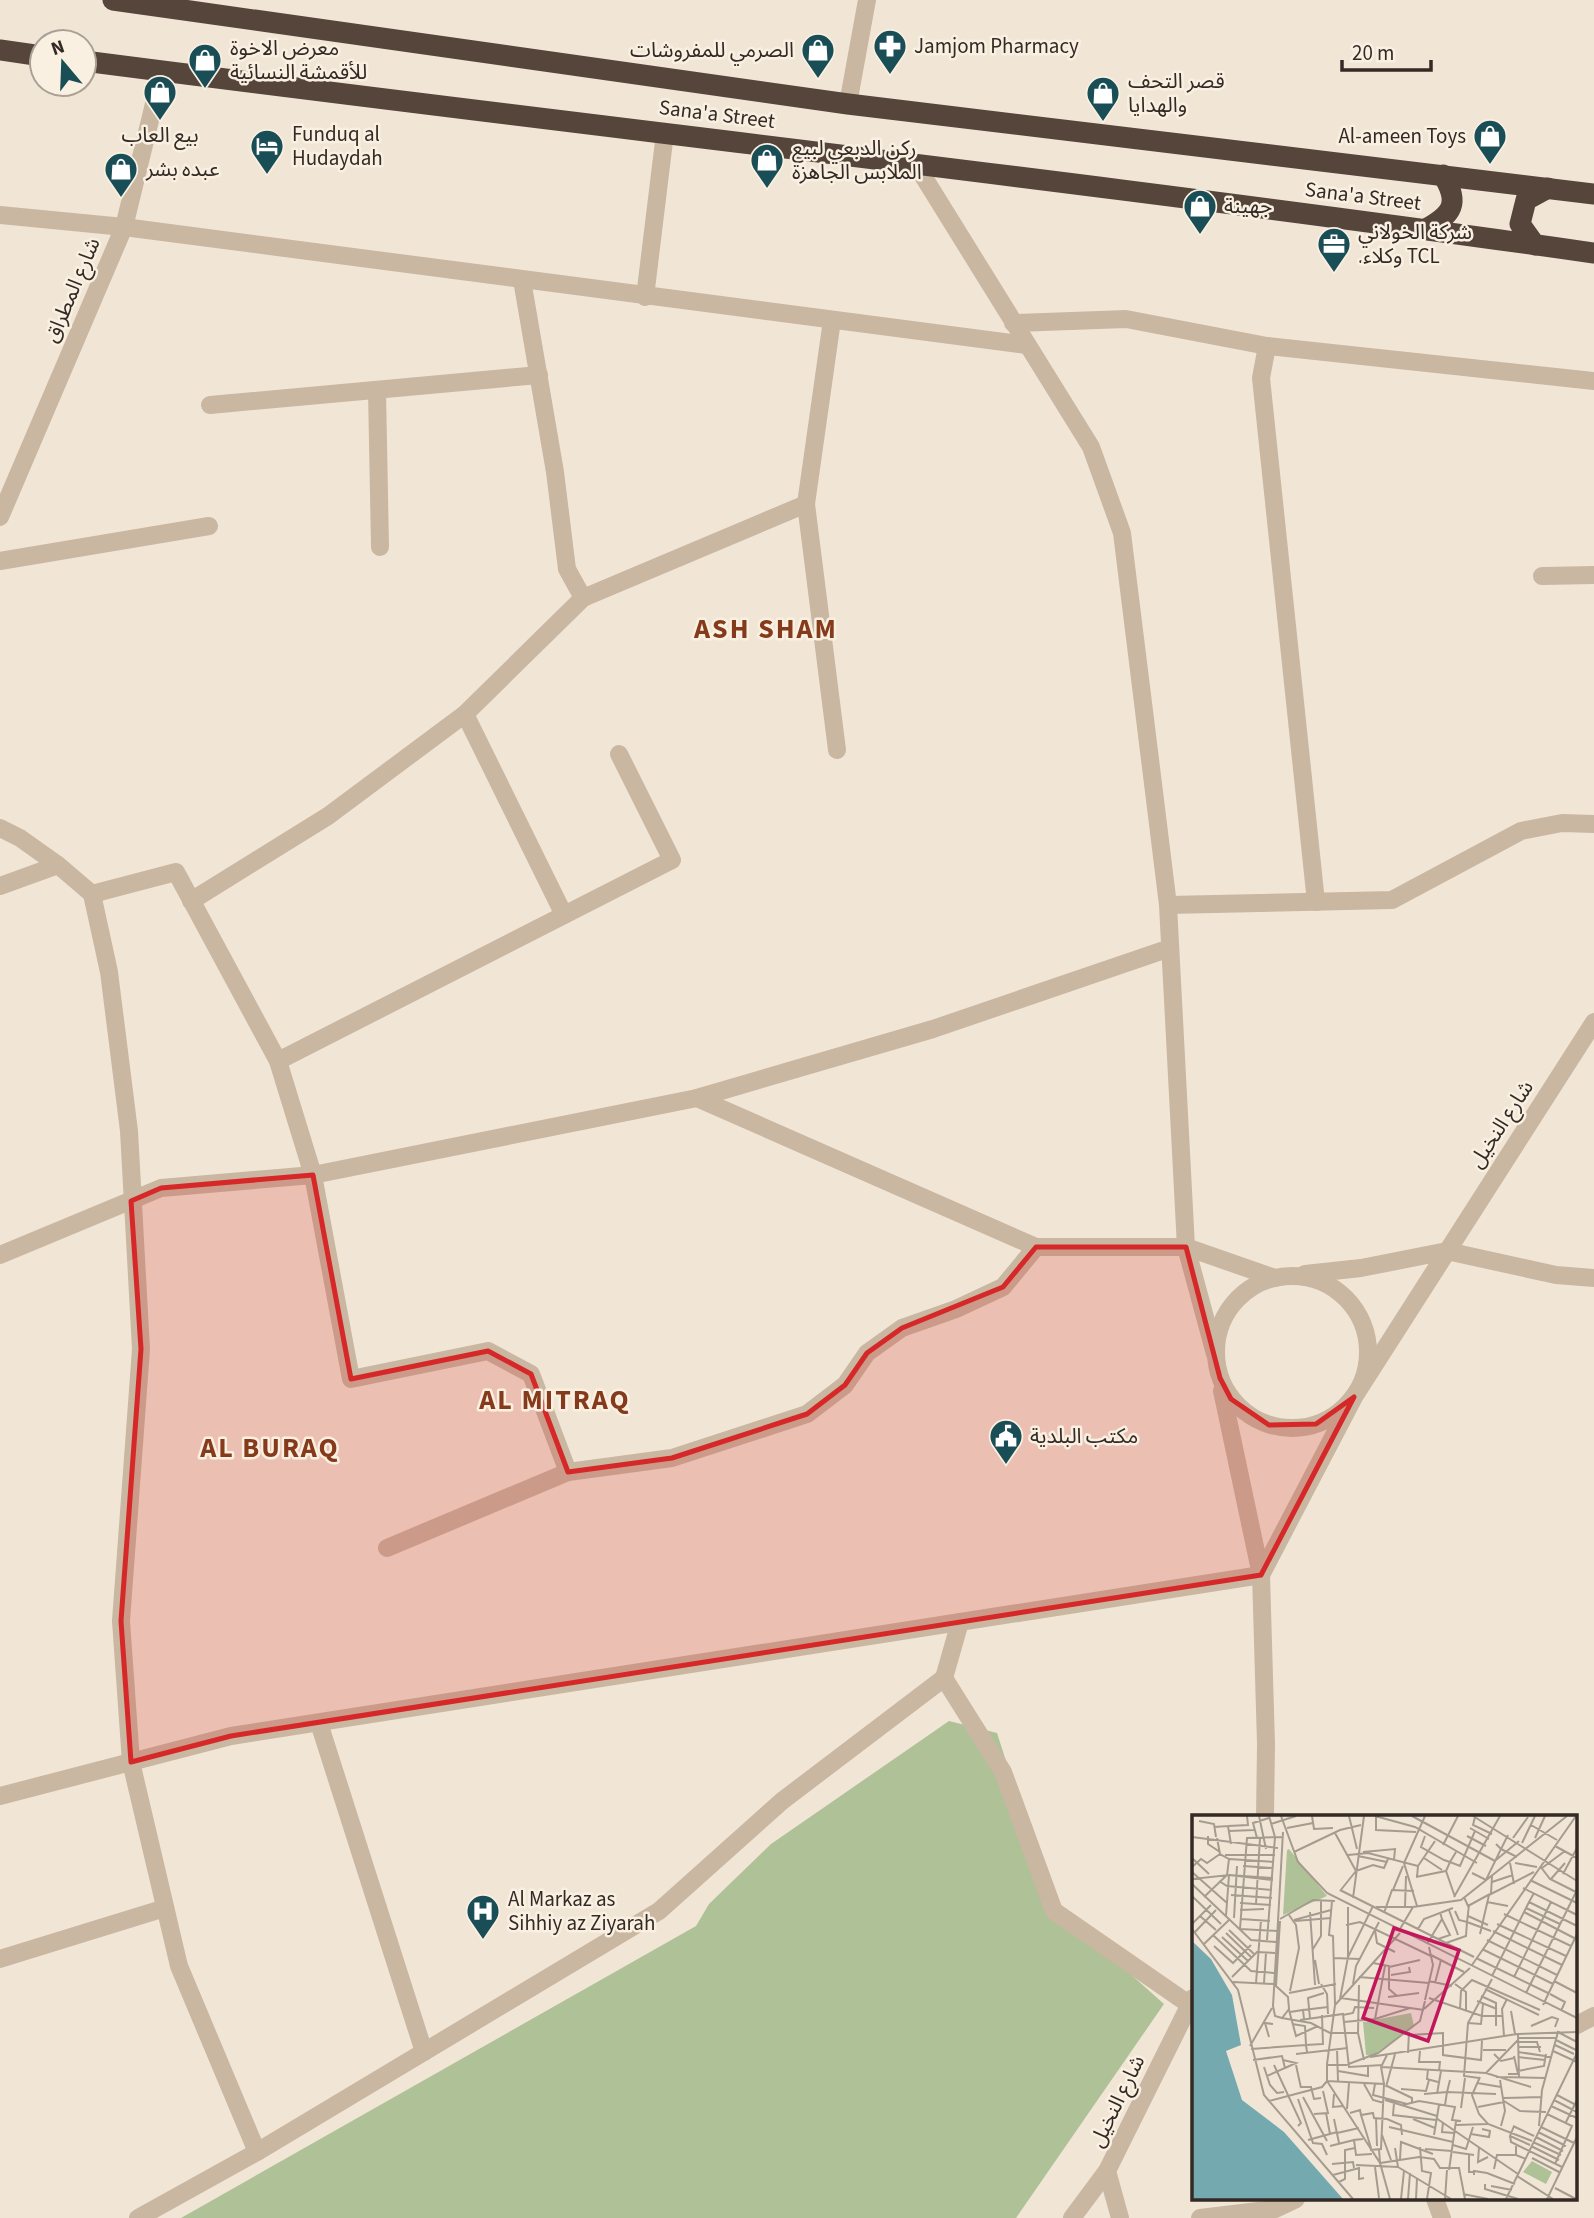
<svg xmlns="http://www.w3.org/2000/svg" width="1594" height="2218" font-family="'Source Sans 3','Noto Sans Arabic',sans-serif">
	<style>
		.green { fill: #afc196 }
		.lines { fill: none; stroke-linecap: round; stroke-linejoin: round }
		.minor { stroke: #c9b7a2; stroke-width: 18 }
		.highway { stroke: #55453b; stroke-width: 21 }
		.marked { fill: #d62828; fill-opacity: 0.2; stroke: #d62828; stroke-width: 5; stroke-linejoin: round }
		.labels { text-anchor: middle; stroke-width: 5; stroke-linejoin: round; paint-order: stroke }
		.poi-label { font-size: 21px; fill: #342a25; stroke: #f9f0e2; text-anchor: start }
		.street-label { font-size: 21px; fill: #342a25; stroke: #f9f0e2 }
		.district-label { font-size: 28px; font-weight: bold; letter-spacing: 2px; fill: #853b1b; stroke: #f9f0e2 }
		.inset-road { fill: none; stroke: #a59b8f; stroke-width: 2 }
		.view { fill: #c2185b; fill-opacity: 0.15; stroke: #c2185b; stroke-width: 3.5 }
		.inset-edge { fill: none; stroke: #342a25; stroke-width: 3.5 }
	</style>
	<rect width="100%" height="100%" fill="#f1e6d6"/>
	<polygon class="green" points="949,1721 997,1733 1052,1904 1164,2004 1016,2218 181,2218 696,1926 709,1904 771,1844"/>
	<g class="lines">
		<g class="minor">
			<polyline points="848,104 867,0"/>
			<polyline points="915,163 1091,447 1122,533 1168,905 1186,1247 1215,1354"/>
			<polyline points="0,215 124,227 1027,345"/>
			<polyline points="522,280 555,472 567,569 583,598"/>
			<polyline points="645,297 665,133"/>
			<polyline points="832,320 806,504 837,750"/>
			<polyline points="1013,323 1126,319 1267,346 1594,381"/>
			<polyline points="1267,346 1261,378 1316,902"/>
			<polyline points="377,390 380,547"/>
			<polyline points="210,405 539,375"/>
			<polyline points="0,517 124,227 162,71"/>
			<polyline points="0,561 209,526"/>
			<polyline points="1542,576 1594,575"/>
			<polyline points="465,714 564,915"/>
			<polyline points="0,828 20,838 58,865"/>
			<polyline points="0,886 58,865 92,894 176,872 278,1061 313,1175 351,1379 488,1351 531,1374 568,1472"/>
			<polyline points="92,894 109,972 129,1131 141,1349 121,1621 131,1762 179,1966 257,2152"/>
			<polyline points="191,901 328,816 465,714 583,598 806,504"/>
			<polyline points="1168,905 1392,900 1521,831 1562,823 1594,824"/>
			<polyline points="278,1061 672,860 619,754"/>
			<polyline points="697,1098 1036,1247 1186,1247 1275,1278"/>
			<polyline points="0,1255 161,1188 313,1175 697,1098 933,1029 1170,948"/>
			<polyline points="1305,1274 1361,1268 1447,1251 1556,1275 1594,1278"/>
			<circle cx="1292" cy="1352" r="76"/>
			<polyline points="1222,1391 1261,1575 1266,1744 1265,1817"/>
			<polyline points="387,1548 568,1472 672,1458 807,1414 845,1385 867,1353 902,1328 956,1309 1003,1287 1036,1247"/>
			<polyline points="1261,1575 1354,1397 1594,1022"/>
			<polyline points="944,1678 1003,1772 1054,1911 1190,2005"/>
			<polyline points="319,1723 424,2052"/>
			<polyline points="0,1796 231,1736 1261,1575"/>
			<polyline points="0,1959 165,1908"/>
			<polyline points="1575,2026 1594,2016"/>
			<polyline points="1107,2171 1120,2218"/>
			<polyline points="1435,2199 1442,2218"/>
			<polyline points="138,2218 257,2152 659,1911 782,1801 944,1678 960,1622"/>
			<polyline points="1072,2218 1107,2171 1193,1998"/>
			<polyline points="1200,2218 1275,2209 1296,2199"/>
		</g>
		<g class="highway">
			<polyline points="113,0 848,104 1594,194"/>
			<polyline points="0,50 42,56"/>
			<path d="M84,61C587,126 1092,182 1594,253"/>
			<path d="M1426,229C1453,214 1460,203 1443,175"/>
			<polyline points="1535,245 1520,224 1526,200 1548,188"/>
		</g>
	</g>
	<path class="marked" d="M313,1175L351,1379L488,1351L531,1374L568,1472L672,1458L807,1414L845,1385L867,1353L902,1328L1003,1287L1036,1247H1186L1220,1378L1231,1399L1269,1425L1316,1424L1354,1397L1261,1575L231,1736L131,1762L121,1621L141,1349L131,1201L161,1188Z"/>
	<defs>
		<symbol id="pharmacy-pin" viewBox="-11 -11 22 30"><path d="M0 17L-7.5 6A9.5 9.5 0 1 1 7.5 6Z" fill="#194e56" stroke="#f9f0e2"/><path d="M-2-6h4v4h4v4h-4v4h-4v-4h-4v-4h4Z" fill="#fff"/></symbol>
		<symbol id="shop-pin" viewBox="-11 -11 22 30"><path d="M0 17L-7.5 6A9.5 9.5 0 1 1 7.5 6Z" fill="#194e56" stroke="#f9f0e2"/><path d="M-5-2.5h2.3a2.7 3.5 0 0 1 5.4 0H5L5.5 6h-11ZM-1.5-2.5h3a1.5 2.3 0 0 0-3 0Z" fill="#fff"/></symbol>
		<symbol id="hotel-pin" viewBox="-11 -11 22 30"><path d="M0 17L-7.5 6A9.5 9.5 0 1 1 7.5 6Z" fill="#194e56" stroke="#f9f0e2"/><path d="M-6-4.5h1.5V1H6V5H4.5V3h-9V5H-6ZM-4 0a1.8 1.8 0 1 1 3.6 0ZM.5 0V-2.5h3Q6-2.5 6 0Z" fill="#fff"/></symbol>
		<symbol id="office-pin" viewBox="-11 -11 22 30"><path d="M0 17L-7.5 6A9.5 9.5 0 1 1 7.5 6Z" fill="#194e56" stroke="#f9f0e2"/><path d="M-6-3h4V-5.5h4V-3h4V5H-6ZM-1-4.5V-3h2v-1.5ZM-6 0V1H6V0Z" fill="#fff"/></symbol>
		<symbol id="civic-pin" viewBox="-11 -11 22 30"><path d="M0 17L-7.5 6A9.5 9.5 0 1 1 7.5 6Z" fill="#194e56" stroke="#f9f0e2"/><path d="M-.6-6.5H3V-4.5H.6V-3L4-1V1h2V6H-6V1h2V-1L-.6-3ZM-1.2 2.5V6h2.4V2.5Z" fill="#fff"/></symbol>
		<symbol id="hospital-pin" viewBox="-11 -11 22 30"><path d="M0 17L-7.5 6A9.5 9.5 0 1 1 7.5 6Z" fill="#194e56" stroke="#f9f0e2"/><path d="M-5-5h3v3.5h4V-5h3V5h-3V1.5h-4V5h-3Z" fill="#fff"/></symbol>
	</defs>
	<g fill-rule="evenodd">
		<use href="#pharmacy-pin" x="871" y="27" width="38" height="52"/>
		<use href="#shop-pin" x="799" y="31" width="38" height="52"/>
		<use href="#shop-pin" x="186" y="41" width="38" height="52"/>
		<use href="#shop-pin" x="141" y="73" width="38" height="52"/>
		<use href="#shop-pin" x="1084" y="74" width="38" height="52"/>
		<use href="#shop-pin" x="1471" y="117" width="38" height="52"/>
		<use href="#hotel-pin" x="248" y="127" width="38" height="52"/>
		<use href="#shop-pin" x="748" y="141" width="38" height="52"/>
		<use href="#shop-pin" x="102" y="150" width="38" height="52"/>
		<use href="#shop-pin" x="1181" y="187" width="38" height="52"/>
		<use href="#office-pin" x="1315" y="225" width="38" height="52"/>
		<use href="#civic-pin" x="987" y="1417" width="38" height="52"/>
		<use href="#hospital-pin" x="464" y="1892" width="38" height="52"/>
	</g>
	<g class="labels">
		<g class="poi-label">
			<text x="914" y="53">Jamjom Pharmacy</text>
			<text x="230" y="55">معرض الاخوة<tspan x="230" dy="24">للأقمشة النسائية</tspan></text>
			<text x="794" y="57" text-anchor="end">الصرمي للمفروشات</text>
			<text x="1128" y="88">قصر التحف<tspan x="1128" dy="24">والهدايا</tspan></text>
			<text x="292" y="141">Funduq al<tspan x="292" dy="24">Hudaydah</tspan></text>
			<text x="160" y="142" text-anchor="middle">بيع العاب</text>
			<text x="1466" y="143" text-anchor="end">Al-ameen Toys</text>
			<text x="792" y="155">ركن الدبعي لبيع<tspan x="792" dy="24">الملابس الجاهزة</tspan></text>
			<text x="146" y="176">عبده بشر</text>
			<text x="1224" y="213">جهينة</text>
			<text x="1358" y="239">شركة الخولاني<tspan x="1358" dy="24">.وكلاء TCL</tspan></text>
			<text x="1030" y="1443">مكتب البلدية</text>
			<text x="508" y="1906">Al Markaz as<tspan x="508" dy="24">Sihhiy az Ziyarah</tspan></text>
		</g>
		<g class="street-label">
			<text transform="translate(717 114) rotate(7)" y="7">Sana'a Street</text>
			<text transform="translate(1363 196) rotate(7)" y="7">Sana'a Street</text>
			<text transform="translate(72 290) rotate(-67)" y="7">شارع المطراق</text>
			<text transform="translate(1501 1124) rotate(-57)" y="7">شارع النخيل</text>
			<text transform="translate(1117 2101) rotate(-64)" y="7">شارع النخيل</text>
		</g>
		<g class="district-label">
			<text x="766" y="638">ASH SHAM</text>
			<text x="555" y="1409">AL MITRAQ</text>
			<text x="270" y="1457">AL BURAQ</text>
		</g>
	</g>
	<g transform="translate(1192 1815)">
		<rect width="385" height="385" fill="#f1e6d6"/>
		<path d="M97,34L135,81L91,100L95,35ZM219,198L222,211L180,241L174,240L171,207ZM340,346L360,357L354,369L331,357Z" fill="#afc196"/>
		<path d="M0,126L19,144L40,180L49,230L34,236L50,285L92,317L151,384H0Z" fill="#74a9af"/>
		<path class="inset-road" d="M67,1L74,34M89,1L106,47L135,78L385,203M120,1L122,14L141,13M157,1L165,34M183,1L223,12L285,48M220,1L303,46M281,1L385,66M184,2V15L224,17M283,2L281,10L300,19M7,6L22,9L24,22M79,9L104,1M339,10L365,25M36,11L56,10L55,1M22,12L36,11L39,29M95,13L121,8M278,13L297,24M37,16L62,15M143,18L164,56L148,76M316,20L309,34L325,42M16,21V29L28,37M233,21L229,32L252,45L258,47L264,37M275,21L294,31M0,22L86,33M25,23L28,39L37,44L82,47M65,23L61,8L77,3M321,23L336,2M343,23L353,1M330,28L343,1M251,30L266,1M363,31L385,43M102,37L148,15L169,10M171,37L203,34L202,45M33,40H83M156,40L176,38L226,51L225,62M166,41L195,47M0,43L17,59M232,43L250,55M304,45L327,26M318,48L322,69M323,48L345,52M51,51L81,53M226,51L243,26M348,51L358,64L384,77M0,52L9,44L15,48L28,39M350,53L373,36M164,56L181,50L192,53L196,44M254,56L258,47L268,51L283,16M0,57L35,88M280,58L294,65L309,34L304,29M371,59L385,33M300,61L299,79L342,57M224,62L254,56L263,82M0,64L37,60L34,101M359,64L373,48M81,65L37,60L81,63M338,65L385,88M27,66L35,71L80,75M300,67L321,60M0,69L59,125L84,127M331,73L385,100M148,75L282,142M201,75L211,51M342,78L337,87L385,111M39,80L80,83M0,81L29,109M12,82L35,60L37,44M262,82L308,1M272,82L276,91L298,79M161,83L172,1M140,86L137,120L141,121L143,189M295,87L316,91M48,88L79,90M64,89L68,23M225,91L212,48L233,1M184,92H220M213,92L214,61M334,93L368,109M48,95L72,94M257,95L266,120M263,96L267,105L275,107L277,90M118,97L123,170M332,97L384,124M192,98L200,75L222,76M312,99L379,131M97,100L104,110L107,133L98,176M8,101L24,115M276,101L296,110M42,103L45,51M49,104L78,106M88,104L121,85L143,86M102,105L139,95M86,106L81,191L83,201L90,203L97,194L96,182L84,171L88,106M86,106L91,17M103,106L139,103M0,109L19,90M305,109L374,141M154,110L168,107L239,141M0,114L46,175L72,280L161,384M48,114L55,23L91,22M48,114L85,116M208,114L221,92L269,85L375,1M226,114L232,104L261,93M37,115L62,139M183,115L185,128L203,137M301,116L370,150M3,117L24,95M34,118L59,142M288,119L297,80M21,120L59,156L82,158M30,122L56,146M246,124L258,120L250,104M75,125L83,22L77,1M295,125L365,160M254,128L274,121L275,107L299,116M12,129L38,104M235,129L250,104L248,97M22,131L41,148L59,130M121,134L129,121V85M290,134L361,169M239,140L272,157M156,142V92M141,143L168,144M284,143L356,178M123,145L127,169M181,148L197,151V174L205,181M280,150L384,1M197,152L228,145M199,160L218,157L217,152M300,161L337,87M40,162L65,137L83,138M167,162L237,168M322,162L359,87M237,166L260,171M362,166L385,178M41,167L82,169M64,168L69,105M72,168L74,138M243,168L249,145M129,169L135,179L136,199M161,169L164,151L187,107M263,169L274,177V195M293,174L347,200M97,178L144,169M334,178L385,75M358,179L373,187L369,196M289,181L304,188V211M196,182L227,178M149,183L232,195M237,183L290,201H310M148,184L156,142L181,91M233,185L241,150L237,132M285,186L305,194M351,190L385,119M232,194L278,153M268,194L269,176L280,165L348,195M97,195L104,221L126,211M111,195L136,192M319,196L323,219M98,197L111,195L112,204M130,200L131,230M151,200L161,198L163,192L182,193M90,203L119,208L138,218H166L172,245M118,203L116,183L132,178M183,204L193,151M108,205L151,199L157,252L191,250M152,207L183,204L218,193M276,208L289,209L291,189M100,209L113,211L114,230L131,229M339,211L360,202L366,204L363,212M166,218L167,170M326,218L327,263M217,220L251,218V240L289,245L290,225M312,221L310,194L315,184M77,222L73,208L81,209M326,223H365M364,225L384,235M326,227H345L348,237M363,230L382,239M58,231L80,193M326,232H349M59,234L114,230L115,237M145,234L146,266M291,235H314M228,236L227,247H248L247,256M361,236L385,247M326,237L360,242M216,238L217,217M104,239L156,233M302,239L309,246L322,243M178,242L325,219L385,217M326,242L353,245M61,245L90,241L93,253L75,261M91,245L104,248L93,253M82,250L109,308L106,311M104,250L109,273M136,250H154L186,238L228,206L233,186M72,252L78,270L85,278L92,277M189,252L294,258L339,272M236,254L235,264L246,267M146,256L176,261V251M326,256L352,251L354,239M294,258L326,225M316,259H326L322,241M288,262L280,280L287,299L296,309L340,326M304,262L354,263M287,263L272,261L276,208L300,164M308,265L313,296L309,311M285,268L309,272M172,269L181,285L192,288M183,269L181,280L215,289M192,269L189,252L195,240M195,271L220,283V289M109,272H119L122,284L129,283M194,272L203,239M209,274L234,276L237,265M142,279L141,292L151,291M232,279L255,277L258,265M245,279L249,256M365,280L384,290M111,282L135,326M311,283L349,282M106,284L121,328L130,329L135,340M193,285L245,301M362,285L385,297M77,286L130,272L135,266L192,269L189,334L178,335M312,286L328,296L354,297M202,288L201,300L244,305M211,290L227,286L263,292L260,305L269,306M253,290L255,277L304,279M359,291L385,303M286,292L312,287M269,293L273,263M155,294L157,268M134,298L138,319M158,298L168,295L169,300L181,298L182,303L195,304L209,310L210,320M122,299L136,298L131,276M355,299L380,311L363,349M169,300L179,333M184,303L185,331M244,303L326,359M142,304L147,328M221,304L243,313M251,307L250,317L262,318M374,307L385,285M264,310L296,309M321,311L342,321M322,311L318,321L338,330M347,311L350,275L366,217L385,227M197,312L261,327M349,312L382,328M346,317L374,331M145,318L167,313M279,319L297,322L298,316L290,314M190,320L199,345M242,320L247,290M318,321L319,327L370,352M344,322L371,336M171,324L162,325L164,340L180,339M116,325L145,317M341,327L369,340M324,329V340L334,344M261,330L274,334L281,312M138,331L162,325M339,331L367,345M228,332L230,356L239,358L235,384M287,332L286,347L296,342M203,333L206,352L259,384M187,334L188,348L227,342L242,344L248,353H267L273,384M233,334L260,336M261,337L282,340M277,340V357H282M340,343L367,357M208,344L209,327L241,339M140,349L161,347L162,353M164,350L206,352M183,352L187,383M302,354L305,340H324M257,355L264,306M141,360L167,353V364L172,363M282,360V356L295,358L323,369M325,361L361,384M147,367L153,364V335L163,333M293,369V374L326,384M299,371L320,375M363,373L384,384M271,379L296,384M198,384L188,348L135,266V249L143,190L208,118M209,384L212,356M216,384L218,358M224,384L225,363M253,384L255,355M314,384L385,238M355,384L385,322"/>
		<path class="view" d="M202,113L267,135L236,226L171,203Z"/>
		<rect width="385" height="385" class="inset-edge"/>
	</g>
	<g transform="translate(63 63) rotate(341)"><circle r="33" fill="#f9f0e2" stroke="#aaa196" stroke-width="2"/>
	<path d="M0-5L12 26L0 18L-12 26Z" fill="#194e56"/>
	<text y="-10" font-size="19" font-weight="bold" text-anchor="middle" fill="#342a25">N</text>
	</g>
	<path d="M1342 60v10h89v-10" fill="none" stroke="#342a25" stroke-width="3.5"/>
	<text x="1352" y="60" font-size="21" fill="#342a25" stroke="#f9f0e2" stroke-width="5" paint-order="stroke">20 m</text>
</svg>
